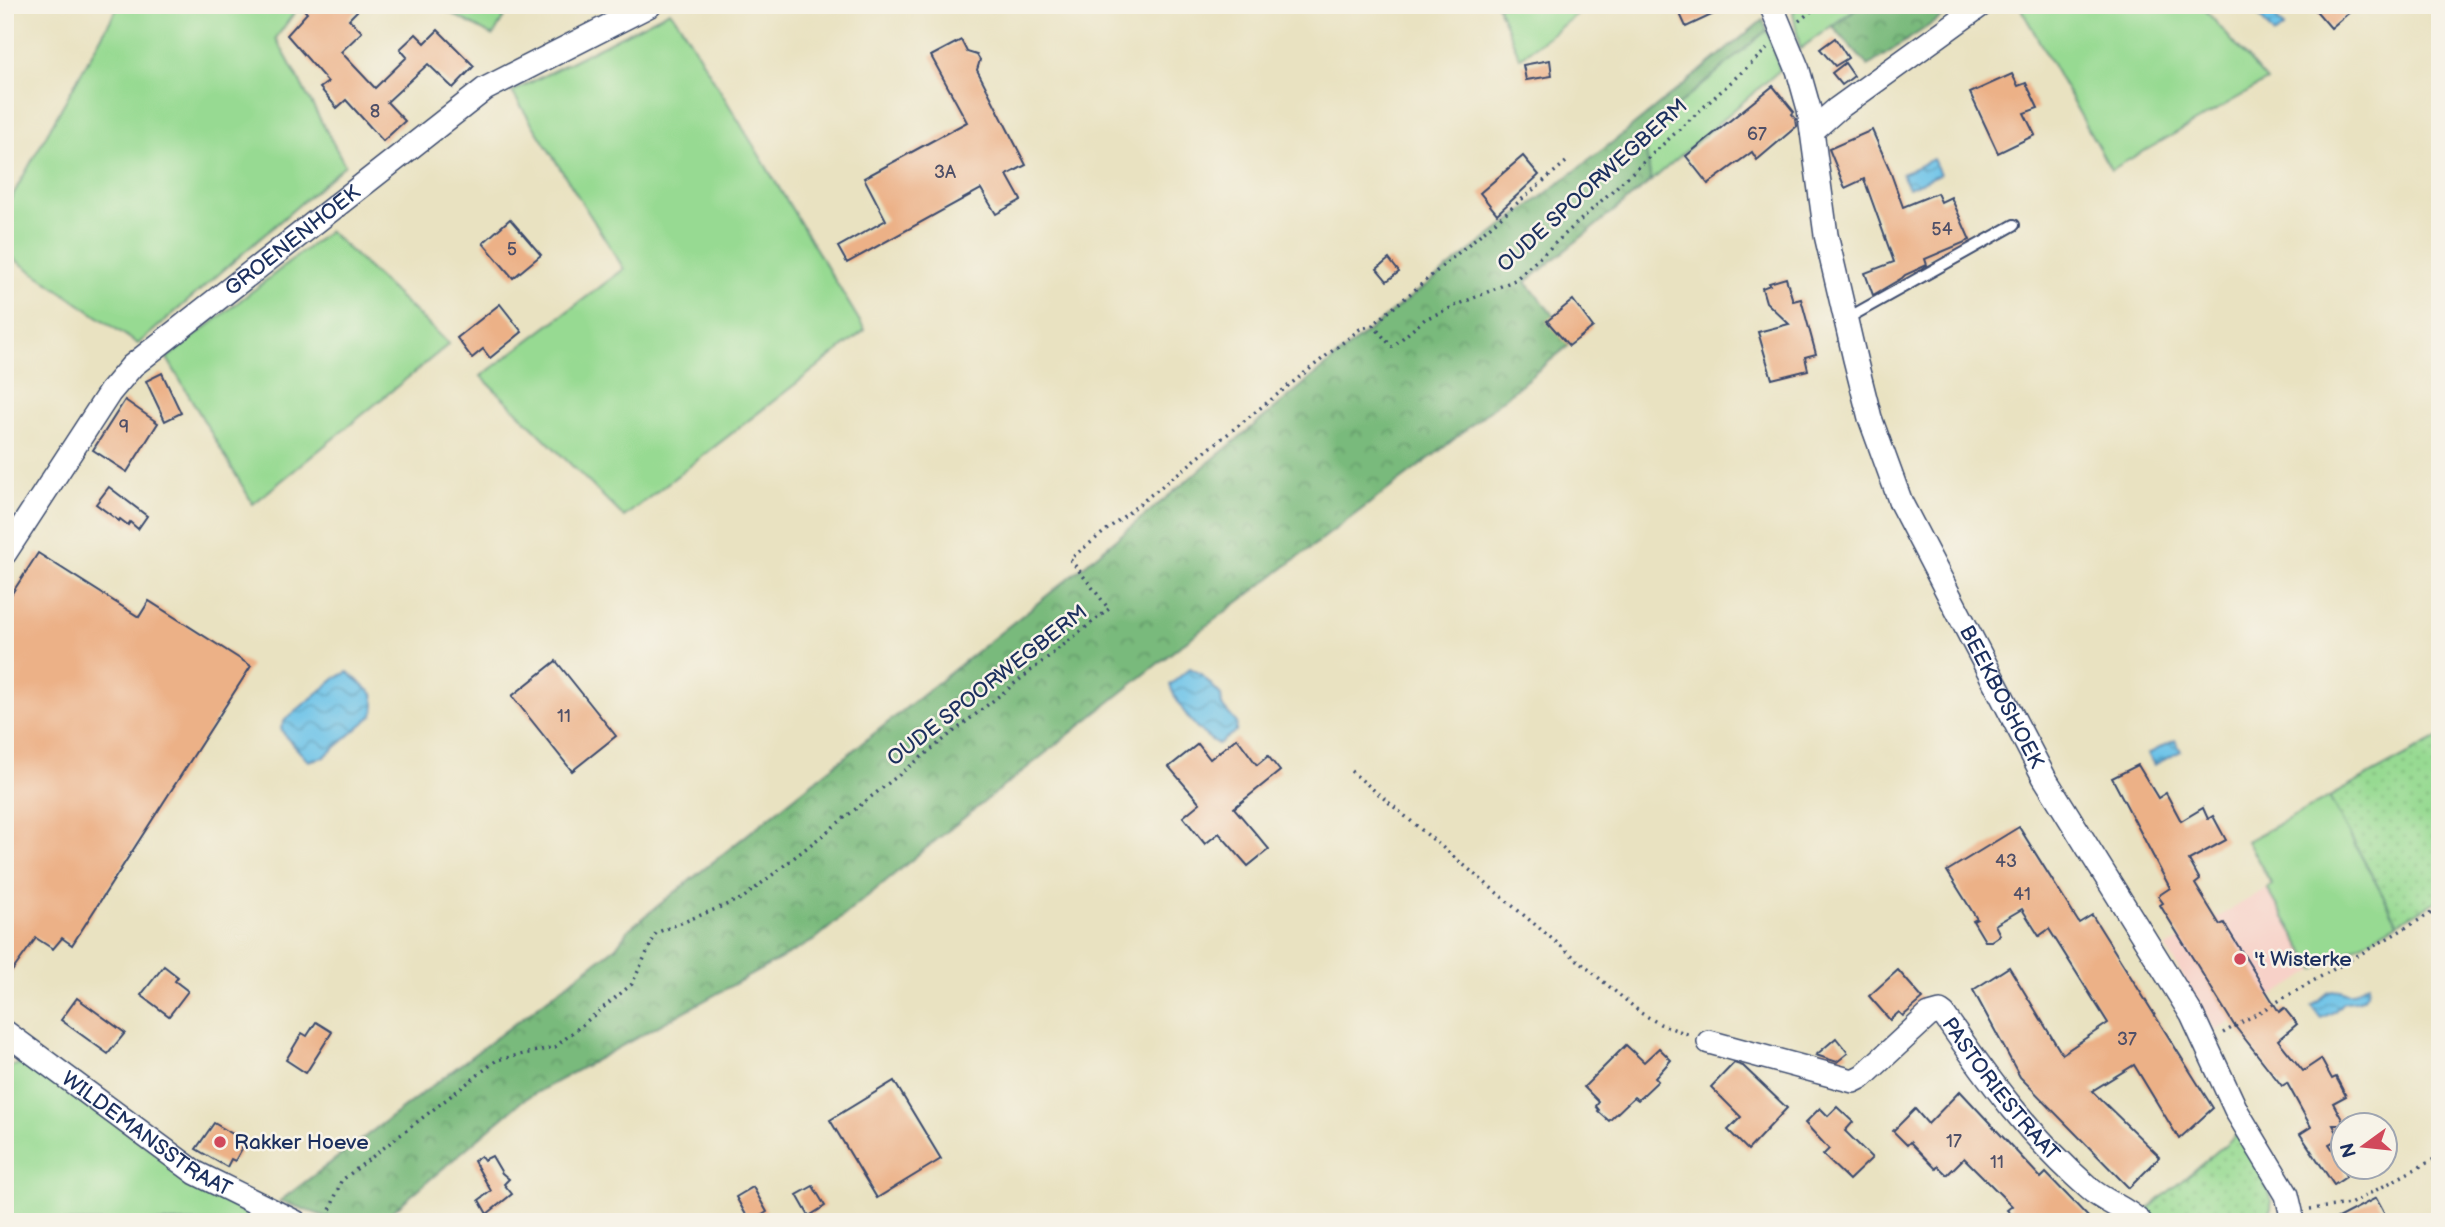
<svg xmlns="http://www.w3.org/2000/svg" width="2445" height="1227" font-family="'Balsamiq Sans',sans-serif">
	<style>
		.built { fill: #f7d1c8 }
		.green { fill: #97da92; stroke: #598478; stroke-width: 2 }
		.forest { fill: url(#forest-crowns); stroke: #4a746d; stroke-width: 2 }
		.park { fill: url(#park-dots); stroke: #598478; stroke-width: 2 }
		.water { fill: url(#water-waves); stroke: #4378a3; stroke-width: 2 }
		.building { fill: #ecb187 }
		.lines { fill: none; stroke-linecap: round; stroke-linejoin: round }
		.service-casing { stroke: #3a4a6d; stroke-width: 14 }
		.minor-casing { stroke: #3a4a6d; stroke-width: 26 }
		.path { stroke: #3a4a6d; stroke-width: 3.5; stroke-dasharray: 2 5; stroke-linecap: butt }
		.service { stroke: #fff; stroke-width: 10 }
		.minor { stroke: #fff; stroke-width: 23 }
		.poi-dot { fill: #d1495b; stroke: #f7f3e8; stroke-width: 2.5 }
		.labels { text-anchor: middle; stroke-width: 5; stroke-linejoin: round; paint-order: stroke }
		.number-label { font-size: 18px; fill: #4f5068 }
		.street-label { font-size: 21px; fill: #1b2f5e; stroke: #f7f3e8 }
		.poi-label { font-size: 21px; fill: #1b2f5e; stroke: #f7f3e8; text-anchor: start }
	</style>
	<defs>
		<pattern id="forest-crowns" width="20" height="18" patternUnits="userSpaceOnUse" patternTransform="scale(1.75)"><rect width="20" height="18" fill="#79ba7c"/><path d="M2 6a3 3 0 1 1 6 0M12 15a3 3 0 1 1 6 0" fill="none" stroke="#629869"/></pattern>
		<pattern id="park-dots" width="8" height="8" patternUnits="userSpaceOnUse" patternTransform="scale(1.75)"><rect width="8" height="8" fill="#97da92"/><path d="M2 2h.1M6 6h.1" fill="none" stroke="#82bb80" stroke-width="1.8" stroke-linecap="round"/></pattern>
		<pattern id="water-waves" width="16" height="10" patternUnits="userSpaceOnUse" patternTransform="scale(1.75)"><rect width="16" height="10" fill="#6bc2e8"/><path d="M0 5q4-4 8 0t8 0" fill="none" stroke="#579ebf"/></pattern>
	</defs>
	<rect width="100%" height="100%" fill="#f7f3e8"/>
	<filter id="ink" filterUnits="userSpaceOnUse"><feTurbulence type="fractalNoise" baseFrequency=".0143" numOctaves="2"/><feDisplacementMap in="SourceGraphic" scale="14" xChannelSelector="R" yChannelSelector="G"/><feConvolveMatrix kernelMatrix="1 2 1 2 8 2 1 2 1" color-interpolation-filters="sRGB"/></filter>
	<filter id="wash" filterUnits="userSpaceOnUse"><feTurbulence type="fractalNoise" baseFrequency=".00686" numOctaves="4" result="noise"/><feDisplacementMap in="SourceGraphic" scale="28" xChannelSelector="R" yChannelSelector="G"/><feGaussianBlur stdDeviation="1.57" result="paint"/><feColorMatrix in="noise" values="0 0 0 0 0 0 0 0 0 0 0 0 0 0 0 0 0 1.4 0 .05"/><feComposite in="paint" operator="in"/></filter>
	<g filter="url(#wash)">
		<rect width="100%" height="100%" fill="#e9e2c1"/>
		<polygon class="built" points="2267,888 2315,970 2215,1031 2166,948"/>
		<g class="green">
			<polygon points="119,5 300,5 276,38 345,165 138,344 5,253 5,209"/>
			<polygon points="436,5 511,5 493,36"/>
			<polygon points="1497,5 1589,5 1520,58"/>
			<polygon points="1799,5 1860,5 1800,49 1793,12"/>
			<polygon points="2019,5 2201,5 2267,81 2111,170"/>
			<polygon points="670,11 680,24 865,330 624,517 481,376 624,269 512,92"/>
			<polygon points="1767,30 1780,70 1651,181 1642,135"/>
			<polygon points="329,231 449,344 253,504 167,358"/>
			<polygon points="2329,797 2398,923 2315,970 2267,888 2272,885 2247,841"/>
			<polygon points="26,1062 257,1222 5,1222 5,1068"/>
		</g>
		<g class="forest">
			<polygon points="1860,5 1960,5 1868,66 1833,27"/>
			<polygon points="1763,20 1767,30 1643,135 1651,181 1526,282 1574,341 1442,449 1185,642 920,853 813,941 523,1100 380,1222 341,1222 280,1201 616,947 629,929 1064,582 1395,309 1618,138"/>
		</g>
		<g class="park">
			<polygon points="2440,737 2440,899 2398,923 2329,797"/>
			<path d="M2239,1133C2253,1161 2281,1191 2268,1222H2152L2143,1213Z"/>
		</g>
		<g class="water">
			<polygon points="2267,7 2284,27 2274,35 2258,14"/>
			<polygon points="1933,159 1940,174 1909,188 1902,174"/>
			<path d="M1190,668L1201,674L1221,695L1222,706L1237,723L1236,731L1218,744C1197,733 1178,707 1170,685Z"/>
			<polygon points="348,672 373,694 375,705 373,715 324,757 308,761 285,736 281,728 285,720 337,677"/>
			<polygon points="2175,740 2181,751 2154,765 2148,754"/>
			<path d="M2369,983C2369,1001 2357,1001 2343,1002L2334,1012L2321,1018L2312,1006L2329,992L2341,990L2347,993H2353Z"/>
		</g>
		<g id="blocks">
			<g class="building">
				<polygon points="300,5 363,5 349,19 362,32 341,52 375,88 407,57 400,49 416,34 425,43 438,30 474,66 453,88 428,64 387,102 405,121 383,141 346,100 337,108 320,88 328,82 287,35 307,13"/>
				<polygon points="1676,5 1733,5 1686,27"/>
				<polygon points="2311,5 2358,5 2331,28"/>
				<polygon points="1835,38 1848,58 1835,66 1820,49"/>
				<polygon points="961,40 967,52 977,55 980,60 977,70 1026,165 1007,175 1021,200 996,214 981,189 847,263 838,247 886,220 864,178 967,122 931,56"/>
				<polygon points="1550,60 1552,76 1526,80 1523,65"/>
				<polygon points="1845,63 1854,76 1842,85 1832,73"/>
				<polygon points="2012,74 2018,86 2026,83 2038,108 2024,113 2035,135 1998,153 1970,93"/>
				<polygon points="1773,86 1794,112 1792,114 1796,119 1797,126 1757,160 1752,152 1708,184 1686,156"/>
				<polygon points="1872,130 1889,168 1903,207 1937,193 1941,202 1951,197 1970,240 1925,259 1927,265 1905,275 1902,278 1873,295 1865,273 1894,262 1864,179 1845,188 1829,149"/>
				<polygon points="1523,156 1539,175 1497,214 1480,193"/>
				<polygon points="510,219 541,255 513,278 483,243"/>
				<polygon points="1389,259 1399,272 1387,281 1377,269"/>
				<polygon points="1786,278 1793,301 1801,299 1816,354 1805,357 1808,370 1772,379 1758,332 1789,324 1766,302 1762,288 1770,285 1769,283"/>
				<polygon points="1573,300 1593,327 1569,346 1547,321"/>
				<polygon points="500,304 522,332 490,358 483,349 472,358 457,338"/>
				<polygon points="162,373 181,413 165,421 146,381"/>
				<polygon points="125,400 158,423 127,472 93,450"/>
				<polygon points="109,487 147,516 138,529 130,522 128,525 120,519 119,521 96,504"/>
				<polygon points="38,553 139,617 149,601 251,666 72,945 62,938 53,949 36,938 5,981 5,604"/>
				<polygon points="556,661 616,736 572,771 512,696"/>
				<polygon points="1237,738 1257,765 1268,756 1280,771 1234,808 1269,849 1248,866 1219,833 1205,844 1183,817 1200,803 1169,767 1198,744 1210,759"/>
				<polygon points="2138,765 2158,798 2166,793 2181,821 2203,808 2208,819 2213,816 2226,840 2189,860 2200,880 2195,884 2220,925 2224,923 2279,1012 2284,1008 2297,1024 2278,1040 2303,1071 2321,1059 2332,1079 2336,1077 2346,1096 2333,1103 2345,1125 2333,1125 2340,1138 2329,1144 2343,1165 2346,1177 2334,1185 2300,1134 2311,1127 2287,1083 2282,1086 2234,1025 2160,905 2163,903 2158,896 2170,888 2112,778"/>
				<polygon points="2019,827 2079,923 2092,915 2213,1108 2179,1139 2134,1065 2092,1091 2160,1157 2129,1188 2020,1077 1973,990 2009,967 2062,1054 2108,1023 2049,929 2039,936 2022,909 1995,925 2000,935 1991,941 1985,941 1973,921 1977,919 1947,871"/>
				<polygon points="164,966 178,977 175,981 188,991 169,1016 141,995"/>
				<polygon points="1898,970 1923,999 1903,1016 1899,1012 1890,1020 1869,996"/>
				<polygon points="77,998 125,1033 108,1054 61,1020"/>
				<polygon points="316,1022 332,1032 306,1073 286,1060 302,1033 307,1036"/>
				<polygon points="1836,1038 1848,1053 1837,1062 1816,1055"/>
				<polygon points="1626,1045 1644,1062 1659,1048 1671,1060 1655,1078 1658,1081 1638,1100 1634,1097 1609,1121 1598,1111 1599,1110 1596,1106 1599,1102 1584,1087"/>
				<polygon points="1734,1063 1743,1066 1787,1108 1748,1150 1728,1130 1741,1117 1711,1087"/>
				<polygon points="894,1081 941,1159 877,1198 830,1120"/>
				<polygon points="1960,1091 2041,1178 2046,1173 2093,1222 2019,1222 2007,1210 2012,1206 1964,1158 1947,1175 1938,1166 1936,1169 1910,1142 1907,1145 1893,1131 1915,1109 1928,1124"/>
				<polygon points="1837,1107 1853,1122 1845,1131 1872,1158 1849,1180 1823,1155 1829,1149 1805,1123 1820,1108 1828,1116"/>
				<polygon points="214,1123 236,1136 234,1138 244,1145 235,1161 231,1159 227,1167 196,1149"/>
				<polygon points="481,1156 484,1160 492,1156 502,1173 509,1179 504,1184 512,1194 487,1214 479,1200 491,1191 474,1161"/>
				<polygon points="813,1186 825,1206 809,1216 797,1195"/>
				<polygon points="753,1187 767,1212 750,1222 736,1197"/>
				<polygon points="2376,1198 2389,1222 2330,1222"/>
			</g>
		</g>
	</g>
	<g filter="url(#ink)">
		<use href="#blocks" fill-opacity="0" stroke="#3a4a6d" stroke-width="2"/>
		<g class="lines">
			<defs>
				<polyline id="service" points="1846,319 2014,225"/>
				<g id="minor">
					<path id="s1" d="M1771,5L1798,70L1809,109L1826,235L1855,359L1870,418L1901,503L2044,777L2192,1015L2237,1112L2287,1195L2291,1212V1222"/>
					<polyline points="1812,131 1837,109 1981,5"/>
					<path id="s2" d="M5,553L110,392L132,366L485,89L650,5"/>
					<path id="s3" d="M5,1032L196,1173L295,1222"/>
					<path id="s4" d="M1709,1042L1853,1081L1863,1076L1929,1015L1940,1012L1944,1015C1987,1078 2031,1138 2090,1189C2105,1202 2126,1208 2140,1222"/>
				</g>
			</defs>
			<use href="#service" class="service-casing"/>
			<use href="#minor" class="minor-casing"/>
			<g class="path">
				<polyline points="1799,21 1819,5"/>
				<polyline points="1373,325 1392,347 1425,319 1515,280 1767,49"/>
				<polyline points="1351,771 1641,1013 1660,1024 1690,1035"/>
				<polyline points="2223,1033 2440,908"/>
				<polyline points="2310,1209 2350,1204 2440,1156"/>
				<polyline points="334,1222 329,1213 341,1181 497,1060 555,1047 632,984 656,933 743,898 1109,609 1070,559 1360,329 1373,325 1566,162"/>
			</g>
			<use href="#service" class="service"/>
			<use href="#minor" class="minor"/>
		</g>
	</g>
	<g class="poi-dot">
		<circle cx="2240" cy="959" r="7"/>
		<circle cx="220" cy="1142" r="7"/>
	</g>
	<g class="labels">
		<g class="number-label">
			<text x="375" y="117">8</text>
			<text x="1757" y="140">67</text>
			<text x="945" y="178">3A</text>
			<text x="1942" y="235">54</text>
			<text x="512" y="255">5</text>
			<text x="124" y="433">9</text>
			<text x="564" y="722">11</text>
			<text x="2006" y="867">43</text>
			<text x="2022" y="900">41</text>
			<text x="2127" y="1045">37</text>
			<text x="1954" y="1147">17</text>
			<text x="1997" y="1168">11</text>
		</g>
		<g class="street-label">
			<text transform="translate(1592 185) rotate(-42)" y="7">OUDE SPOORWEGBERM</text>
			<text dy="7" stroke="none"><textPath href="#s2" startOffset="430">GROENENHOEK</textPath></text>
			<text transform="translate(987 685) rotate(-38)" y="7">OUDE SPOORWEGBERM</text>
			<text dy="7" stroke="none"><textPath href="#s1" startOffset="735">BEEKBOSHOEK</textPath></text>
			<text dy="7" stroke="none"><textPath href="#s4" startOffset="360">PASTORIESTRAAT</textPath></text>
			<text dy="7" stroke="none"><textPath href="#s3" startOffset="175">WILDEMANSSTRAAT</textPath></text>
		</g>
		<g class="poi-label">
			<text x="2254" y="966">'t Wisterke</text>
			<text x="234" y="1149">Rakker Hoeve</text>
		</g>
	</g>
	<rect width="2445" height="1227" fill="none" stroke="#f7f3e8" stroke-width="28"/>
	<g transform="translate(2364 1146) rotate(255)"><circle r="33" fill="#f7f3e8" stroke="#9fa5b1" stroke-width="2"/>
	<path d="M0-5L12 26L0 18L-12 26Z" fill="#d1495b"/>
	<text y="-10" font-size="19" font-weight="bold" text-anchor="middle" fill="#1b2f5e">N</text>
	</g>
</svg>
